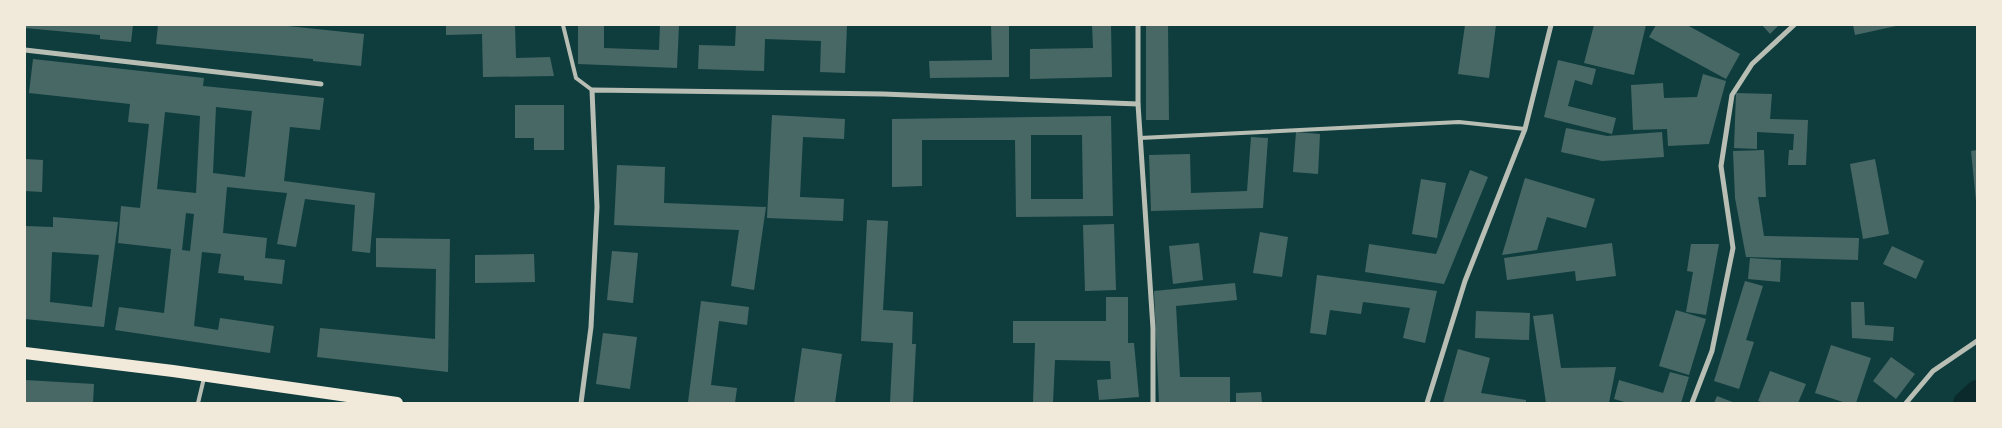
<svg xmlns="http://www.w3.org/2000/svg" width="2002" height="428" font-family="Commissioner,sans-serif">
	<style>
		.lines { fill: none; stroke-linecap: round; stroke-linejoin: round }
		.canal { stroke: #0a2a2b; stroke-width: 24 }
		.building { fill: #486865; fill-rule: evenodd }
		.service { stroke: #b8beb3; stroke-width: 4 }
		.minor { stroke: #b8beb3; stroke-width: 5 }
		.primary { stroke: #f1e9da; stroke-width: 12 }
	</style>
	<rect width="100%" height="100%" fill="#0f3d3e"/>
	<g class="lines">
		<polyline class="canal" points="1965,403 1977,392"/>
	</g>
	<g class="building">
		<polygon points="25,25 133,25 131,42 100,39 100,35 25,28"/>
		<polygon points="158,25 278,25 364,34 361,66 313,61 313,59 156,44"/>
		<polygon points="446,25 515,25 516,58 550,57 554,76 483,77 482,34 446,35"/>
		<polygon points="578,25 604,25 604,48 659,50 660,25 679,25 677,68 578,64"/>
		<polygon points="736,25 847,25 845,73 820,72 821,41 765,39 764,71 698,69 699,45 735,46"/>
		<polygon points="991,25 1009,25 1009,77 930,78 929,61 992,60"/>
		<polygon points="1092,25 1111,25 1112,77 1030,79 1030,49 1093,48"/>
		<polygon points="1146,25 1168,25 1169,120 1146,120"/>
		<polygon points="1465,25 1496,25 1489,78 1458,74"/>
		<polygon points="1594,25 1646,25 1634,75 1584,63"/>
		<polygon points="1656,25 1687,25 1740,54 1726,79 1649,37"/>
		<polygon points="1762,25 1779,25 1770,34"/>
		<polygon points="1853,25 1896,25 1896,26 1855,35"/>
		<path d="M33,59L204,78L203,86L324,98L320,130L290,127L284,181L375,193L370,253L352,251L355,205L305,199L296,247L277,244L287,193L227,187L223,233L267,238L265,258L285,260L282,284L244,280V276L218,273L221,254L202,252L194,326L218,330L220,318L274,326L270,353L115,330L119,307L164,313L171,249L118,243L121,206L140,208L149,124L128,122L130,104L29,93ZM216,107L252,111L245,177L213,173ZM165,112L200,116L196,193L157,189ZM186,213L194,214L190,251L182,250Z"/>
		<polygon points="1558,60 1596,69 1592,85 1575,80 1568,106 1616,118 1612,134 1544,117"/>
		<polygon points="1703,74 1726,81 1709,144 1668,146 1667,129 1633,130 1631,85 1663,83 1664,98 1697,97"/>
		<polygon points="1736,93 1772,94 1770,119 1808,120 1806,165 1788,165 1789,150 1793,150 1794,134 1757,132 1757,149 1734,148"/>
		<polygon points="515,105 564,105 564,150 534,150 534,138 515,138"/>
		<polygon points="772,115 845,119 844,139 803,137 800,197 844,199 843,221 767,218"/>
		<path d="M1111,116L1113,216L1016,217L1015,140H922V186L892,187V119ZM1031,135H1082L1083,199H1031Z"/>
		<polygon points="1566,128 1607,136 1662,132 1664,157 1602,161 1561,152"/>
		<polygon points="1296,132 1320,134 1318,174 1293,172"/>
		<polygon points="1251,137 1268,138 1263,208 1151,211 1149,155 1190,154 1191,193 1247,191"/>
		<polygon points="1764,150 1766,197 1758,197 1764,236 1859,238 1858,260 1746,257 1735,198 1733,151"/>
		<polygon points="1977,150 1977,201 1976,201 1971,151"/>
		<polygon points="25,159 43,160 42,192 25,191"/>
		<polygon points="1875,159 1889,234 1863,239 1850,164"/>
		<polygon points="617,165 665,167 664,203 766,207 754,290 731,286 739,230 614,225"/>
		<polygon points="1470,170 1488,177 1444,284 1365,272 1369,244 1436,254"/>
		<polygon points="1525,178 1595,199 1586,228 1547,217 1537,250 1502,255"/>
		<polygon points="1421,179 1446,183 1437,238 1412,234"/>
		<path d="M53,217L118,222L104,327L25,319V226L53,227ZM52,252L99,255L92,307L50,302Z"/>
		<polygon points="867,220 888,221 883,310 913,312 912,344 916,344 913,403 890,403 893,343 861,341"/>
		<polygon points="1114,224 1116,290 1085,291 1083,225"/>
		<polygon points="1260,232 1288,237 1282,277 1253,273"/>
		<polygon points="376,238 450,239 448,372 317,357 320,328 435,339 436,269 376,267"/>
		<polygon points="1199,243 1203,280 1173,284 1169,246"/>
		<polygon points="1612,243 1616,276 1576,281 1575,271 1507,280 1504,258"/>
		<polygon points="1691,244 1719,244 1706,315 1686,312 1693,272 1687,271"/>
		<polygon points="1892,246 1924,261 1916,279 1883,264"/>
		<polygon points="612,251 638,253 633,303 607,300"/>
		<polygon points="534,254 535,282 475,283 475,255"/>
		<polygon points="1750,258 1781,260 1780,282 1748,279"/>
		<polygon points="1317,275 1437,291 1425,343 1403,338 1410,308 1363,302 1361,314 1330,310 1326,335 1310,333"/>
		<polygon points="1745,281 1763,286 1746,340 1754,342 1739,389 1714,381"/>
		<polygon points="1235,283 1237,300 1176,306 1180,377 1230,377 1230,403 1159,403 1154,291"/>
		<polygon points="1106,297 1128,297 1128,343 1134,343 1139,397 1099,400 1097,380 1111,379 1110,361 1055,360 1053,403 1033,403 1035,343 1013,343 1013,321 1106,321"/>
		<polygon points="701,301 749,307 747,325 719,321 711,385 737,388 735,403 688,402"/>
		<polygon points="1851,302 1864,302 1865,325 1894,327 1893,341 1852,338"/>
		<polygon points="1676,310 1706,319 1689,375 1659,366"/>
		<polygon points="1476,311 1530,313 1529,340 1475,338"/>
		<polygon points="1553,314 1561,368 1616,367 1609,403 1546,403 1533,316"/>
		<polygon points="603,333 637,337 630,389 596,384"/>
		<polygon points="1831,345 1871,358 1856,403 1846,403 1815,393"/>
		<polygon points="802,348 842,354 835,403 794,403"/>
		<polygon points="1458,349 1490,358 1481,393 1526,400 1526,403 1443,403"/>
		<polygon points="1891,357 1915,374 1896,399 1873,381"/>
		<polygon points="1770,371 1806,384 1798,403 1765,403 1758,401"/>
		<polygon points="1670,372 1689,377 1681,403 1628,403 1614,399 1619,380 1663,393"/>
		<polygon points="25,380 94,384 93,403 25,403"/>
		<polygon points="1261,392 1262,403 1236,403 1236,393"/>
		<polygon points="1717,396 1735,403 1714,403"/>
	</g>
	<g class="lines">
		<g class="service">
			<polyline points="563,25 576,78 592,90"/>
			<polyline points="1140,138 1459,122 1525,129"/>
			<polyline points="198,403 204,378"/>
		</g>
		<g class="minor">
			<polyline points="1138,25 1138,104 1153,328 1153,403"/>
			<polyline points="25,50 321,84"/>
			<polyline points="581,403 591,327 597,207 592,90 883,94 1138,104"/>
			<polyline points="1427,403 1465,281 1525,129 1551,25"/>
			<polyline points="1692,403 1712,351 1733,248 1721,166 1732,95 1752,64 1794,25"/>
			<polyline points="1906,403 1933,371 1977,341"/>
		</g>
		<polyline class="primary" points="25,353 173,371 397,403"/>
	</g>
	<rect width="2002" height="428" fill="none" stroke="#f1e9da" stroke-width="52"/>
</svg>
